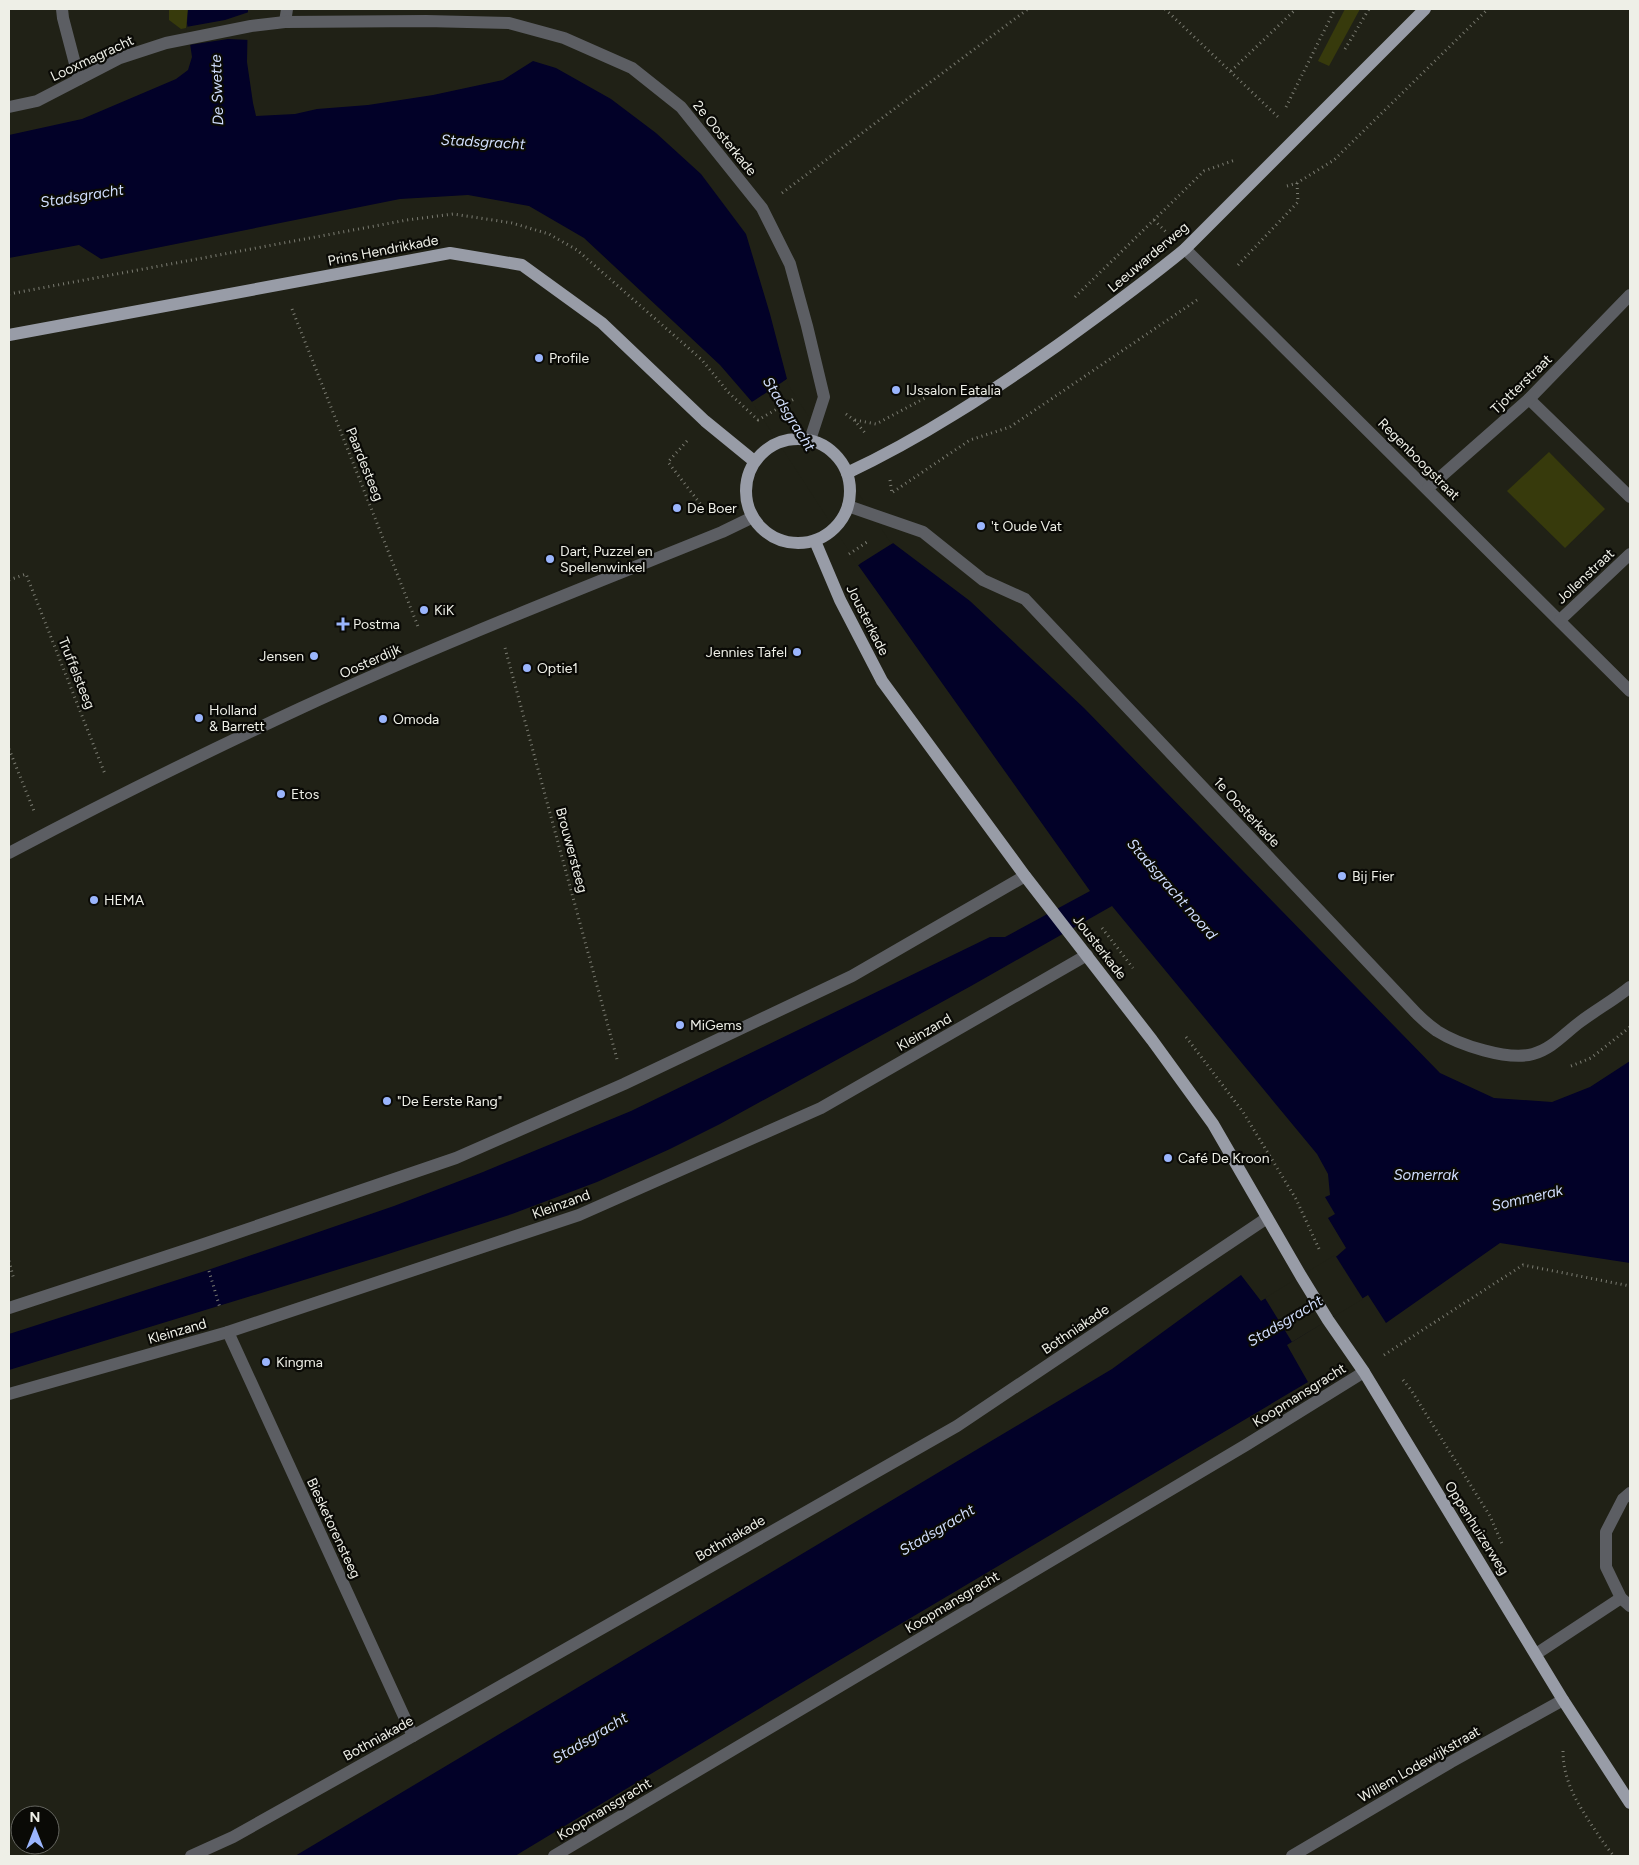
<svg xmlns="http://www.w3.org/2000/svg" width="1639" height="1865" font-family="Figtree,sans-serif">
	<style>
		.green { fill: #373a0c }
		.water { fill: #020128 }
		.pier { fill: #202116 }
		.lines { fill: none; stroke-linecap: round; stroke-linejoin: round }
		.path { stroke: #7b7c72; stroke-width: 3; stroke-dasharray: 1 4; stroke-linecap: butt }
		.minor { stroke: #5c5e63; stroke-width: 12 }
		.major { stroke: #989ca7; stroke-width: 12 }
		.poi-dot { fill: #9ab5fd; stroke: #0a0a06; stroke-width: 2 }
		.labels { text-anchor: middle; stroke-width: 4.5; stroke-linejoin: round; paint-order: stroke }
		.street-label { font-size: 14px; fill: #eeefe7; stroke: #0a0a06 }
		.poi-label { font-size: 14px; fill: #eeefe7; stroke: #0a0a06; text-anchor: start }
		.water-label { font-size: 15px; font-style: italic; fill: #d1defd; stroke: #0a0a06 }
	</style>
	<rect width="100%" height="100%" fill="#202116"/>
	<g class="green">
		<polygon points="169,9 188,9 186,28 181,29 169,20"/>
		<polygon points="1345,9 1360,9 1329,66 1318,61"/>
		<polygon points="1549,452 1605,509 1565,548 1507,491"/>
	</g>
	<polygon class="water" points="188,9 248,9 247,62 253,103 256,116 295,114 317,109 368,105 433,95 503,80 533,61 556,68 611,99 656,133 701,174 746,234 770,314 787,379 783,382 889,545 893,543 970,601 1084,708 1440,1073 1494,1098 1552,1102 1590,1087 1630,1061 1630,1263 1500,1243 1386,1323 1368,1295 1287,1345 1308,1382 828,1667 515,1856 295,1856 1112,1369 1241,1275 1261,1301 1337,1256 1346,1248 1328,1218 1335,1214 1325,1197 1330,1195 1328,1174 1317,1154 1112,906 971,986 720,1124 670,1149 597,1182 512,1214 379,1257 9,1370 9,1334 205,1271 394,1206 483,1172 631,1111 990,937 1005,937 1090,891 858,565 860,564 754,401 752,402 720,365 584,238 529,206 468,195 400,199 101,259 79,245 9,258 9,135 82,119 176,79 188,70 192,57 187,23"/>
	<g class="pier">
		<polygon points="249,12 250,40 228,39 189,45 186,27 225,20"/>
		<polygon points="787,379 788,382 787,383 890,542 893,543 858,565 752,402"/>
		<polygon points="1335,1255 1363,1299 1292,1342 1265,1298"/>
	</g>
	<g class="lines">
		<g class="path">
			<polyline points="1165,9 1278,117"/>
			<polyline points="1345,49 1369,9"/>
			<polyline points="1231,71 1296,9"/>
			<polyline points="1286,107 1335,9"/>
			<polyline points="1287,186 1297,183 1334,160 1488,9"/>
			<polyline points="782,193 1028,9"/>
			<polyline points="1154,220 1166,232"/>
			<polyline points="1238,265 1298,202 1297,183"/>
			<polyline points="9,294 407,220 453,214 512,223 549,234 577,250 702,360 728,392 758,420 794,399"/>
			<polyline points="1075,297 1204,171 1235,160"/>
			<polyline points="292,309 419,629"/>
			<polyline points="846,414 854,420 866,434"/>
			<polyline points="855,420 876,424 927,397"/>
			<polyline points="687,441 668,462 705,510"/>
			<polyline points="890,480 892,494"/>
			<polyline points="893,492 970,440 1010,427 1197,300"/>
			<polyline points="849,554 867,542"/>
			<polyline points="9,580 26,574 105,774"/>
			<polyline points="505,648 617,1059"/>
			<polyline points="9,749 34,811"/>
			<polyline points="1102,928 1133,968"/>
			<polyline points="1186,1037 1243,1112 1296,1199 1320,1251"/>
			<polyline points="1571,1066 1591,1058 1630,1027"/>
			<polyline points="9,1261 14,1280"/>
			<polyline points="209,1271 220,1308"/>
			<polyline points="1384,1355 1523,1265 1630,1286"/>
			<polyline points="1403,1380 1411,1390 1490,1516 1503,1546"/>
			<path d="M1563,1751C1563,1782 1579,1806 1595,1830C1601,1839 1607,1848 1614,1856"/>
		</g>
		<g class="minor">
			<polyline points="62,9 63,18 79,79"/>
			<polyline points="285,22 287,9"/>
			<polyline points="9,107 37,101 120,58 166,43 251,26 285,22 426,21 509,23 564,38 632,68 681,107 762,208 790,264 807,326 824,397 810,440"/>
			<polyline points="1185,249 1630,691"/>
			<polyline points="1529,399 1630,497"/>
			<polyline points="1428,488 1529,399 1630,295"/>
			<path d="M848,506L923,532L983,580L1025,599L1417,1014C1423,1020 1430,1026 1437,1031C1459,1045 1508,1061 1533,1054C1552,1049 1565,1033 1580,1022C1596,1010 1614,1000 1630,987"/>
			<polyline points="1560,620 1630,554"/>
			<path d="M9,853C105,802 202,754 301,708C439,644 581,589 722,532L753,517"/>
			<polyline points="9,1308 201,1245 456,1158 624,1084 852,976 1025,876"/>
			<polyline points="228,1332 413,1736"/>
			<polyline points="9,1394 228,1332 579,1215 821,1108 1087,955"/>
			<polyline points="1630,1493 1623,1499 1606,1532 1606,1567 1621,1598 1630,1606"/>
			<polyline points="1536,1654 1621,1598"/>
			<polyline points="191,1856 233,1837 413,1736 957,1426 1267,1218"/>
			<polyline points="554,1856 1246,1445 1364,1372"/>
			<polyline points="1292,1856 1451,1762 1563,1700"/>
		</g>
		<g class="major">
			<polyline points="9,335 450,253 522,265 602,323 705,421 754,461"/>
			<circle cx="798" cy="491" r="52"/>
			<path d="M847,473C922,438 991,392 1058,345C1101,314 1144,283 1185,249L1425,9"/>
			<polyline points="815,541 840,600 882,681 1025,876 1152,1040 1213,1124 1301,1276 1328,1320 1364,1372 1563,1700 1630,1803"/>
		</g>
	</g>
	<g class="poi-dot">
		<circle cx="539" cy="358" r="5"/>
		<circle cx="896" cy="390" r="5"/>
		<circle cx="677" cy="508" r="5"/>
		<circle cx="981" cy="526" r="5"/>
		<circle cx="550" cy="559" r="5"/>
		<circle cx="424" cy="610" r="5"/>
		<path d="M340.5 616.5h5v5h5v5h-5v5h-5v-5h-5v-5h5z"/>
		<circle cx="797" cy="652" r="5"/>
		<circle cx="314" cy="656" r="5"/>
		<circle cx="527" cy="668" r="5"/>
		<circle cx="199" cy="718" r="5"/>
		<circle cx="383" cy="719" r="5"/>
		<circle cx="281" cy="794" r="5"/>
		<circle cx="1342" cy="876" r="5"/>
		<circle cx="94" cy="900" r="5"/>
		<circle cx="680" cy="1025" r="5"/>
		<circle cx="387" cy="1101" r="5"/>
		<circle cx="1168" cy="1158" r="5"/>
		<circle cx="266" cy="1362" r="5"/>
	</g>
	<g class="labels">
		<g class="street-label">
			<text transform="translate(92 58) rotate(-25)" y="5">Looxmagracht</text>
			<text transform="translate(725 138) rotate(51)" y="5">2e Oosterkade</text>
			<text transform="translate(383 250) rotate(-11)" y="5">Prins Hendrikkade</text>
			<text transform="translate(1148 257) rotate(-40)" y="5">Leeuwarderweg</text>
			<text transform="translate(1521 384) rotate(-44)" y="5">Tjotterstraat</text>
			<text transform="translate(1419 459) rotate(45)" y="5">Regenboogstraat</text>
			<text transform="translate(365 464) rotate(68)" y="5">Paardesteeg</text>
			<text transform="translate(1585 576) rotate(-43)" y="5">Jollenstraat</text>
			<text transform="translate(868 620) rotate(63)" y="5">Jousterkade</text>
			<text transform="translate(370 661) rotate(-24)" y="5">Oosterdijk</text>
			<text transform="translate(77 673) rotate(68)" y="5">Truffelsteeg</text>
			<text transform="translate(1247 812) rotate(47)" y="5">1e Oosterkade</text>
			<text transform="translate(572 850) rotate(75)" y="5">Brouwersteeg</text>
			<text transform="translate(1100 947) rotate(52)" y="5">Jousterkade</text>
			<text transform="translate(924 1032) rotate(-30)" y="5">Kleinzand</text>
			<text transform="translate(561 1204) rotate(-20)" y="5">Kleinzand</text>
			<text transform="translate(1075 1329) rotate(-34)" y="5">Bothniakade</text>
			<text transform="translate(177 1331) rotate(-16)" y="5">Kleinzand</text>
			<text transform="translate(1299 1395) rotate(-32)" y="5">Koopmansgracht</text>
			<text transform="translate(334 1528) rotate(65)" y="5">Biesketorensteeg</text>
			<text transform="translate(1477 1528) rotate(58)" y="5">Oppenhuizerweg</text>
			<text transform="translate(730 1538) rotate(-30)" y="5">Bothniakade</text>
			<text transform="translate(952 1602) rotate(-31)" y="5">Koopmansgracht</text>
			<text transform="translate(378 1738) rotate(-29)" y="5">Bothniakade</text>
			<text transform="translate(1419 1764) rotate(-30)" y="5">Willem Lodewijkstraat</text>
			<text transform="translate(604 1809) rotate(-31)" y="5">Koopmansgracht</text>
		</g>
		<g class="poi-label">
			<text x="549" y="363">Profile</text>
			<text x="906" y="395">IJssalon Eatalia</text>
			<text x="687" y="513">De Boer</text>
			<text x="991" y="531">'t Oude Vat</text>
			<text x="560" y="556">Dart, Puzzel en<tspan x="560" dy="16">Spellenwinkel</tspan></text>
			<text x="434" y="615">KiK</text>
			<text x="353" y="629">Postma</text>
			<text x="787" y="657" text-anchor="end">Jennies Tafel</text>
			<text x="304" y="661" text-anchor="end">Jensen</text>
			<text x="537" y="673">Optie1</text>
			<text x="209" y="715">Holland<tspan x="209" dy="16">&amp; Barrett</tspan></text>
			<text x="393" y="724">Omoda</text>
			<text x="291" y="799">Etos</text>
			<text x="1352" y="881">Bij Fier</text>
			<text x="104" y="905">HEMA</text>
			<text x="690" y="1030">MiGems</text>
			<text x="397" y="1106">"De Eerste Rang"</text>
			<text x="1178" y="1163">Café De Kroon</text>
			<text x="276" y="1367">Kingma</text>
		</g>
		<g class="water-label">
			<text transform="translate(217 90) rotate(-92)" y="5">De Swette</text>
			<text transform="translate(483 142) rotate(3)" y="5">Stadsgracht</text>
			<text transform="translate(82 196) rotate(-9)" y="5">Stadsgracht</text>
			<text transform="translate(789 414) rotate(58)" y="5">Stadsgracht</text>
			<text transform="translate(1172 889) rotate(49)" y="5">Stadsgracht noord</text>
			<text x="1426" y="1180">Somerrak</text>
			<text transform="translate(1527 1198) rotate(-13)" y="5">Sommerak</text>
			<text transform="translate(1285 1321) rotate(-31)" y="5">Stadsgracht</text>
			<text transform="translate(937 1530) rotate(-31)" y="5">Stadsgracht</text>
			<text transform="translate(590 1738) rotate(-31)" y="5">Stadsgracht</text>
		</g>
	</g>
	<rect width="1639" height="1865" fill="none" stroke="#eeefe7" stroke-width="20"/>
	<g transform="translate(35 1830)"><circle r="24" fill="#0a0a06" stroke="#656660"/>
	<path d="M0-4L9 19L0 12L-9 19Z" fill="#9ab5fd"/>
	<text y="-8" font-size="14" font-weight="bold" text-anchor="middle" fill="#eeefe7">N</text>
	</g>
</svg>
